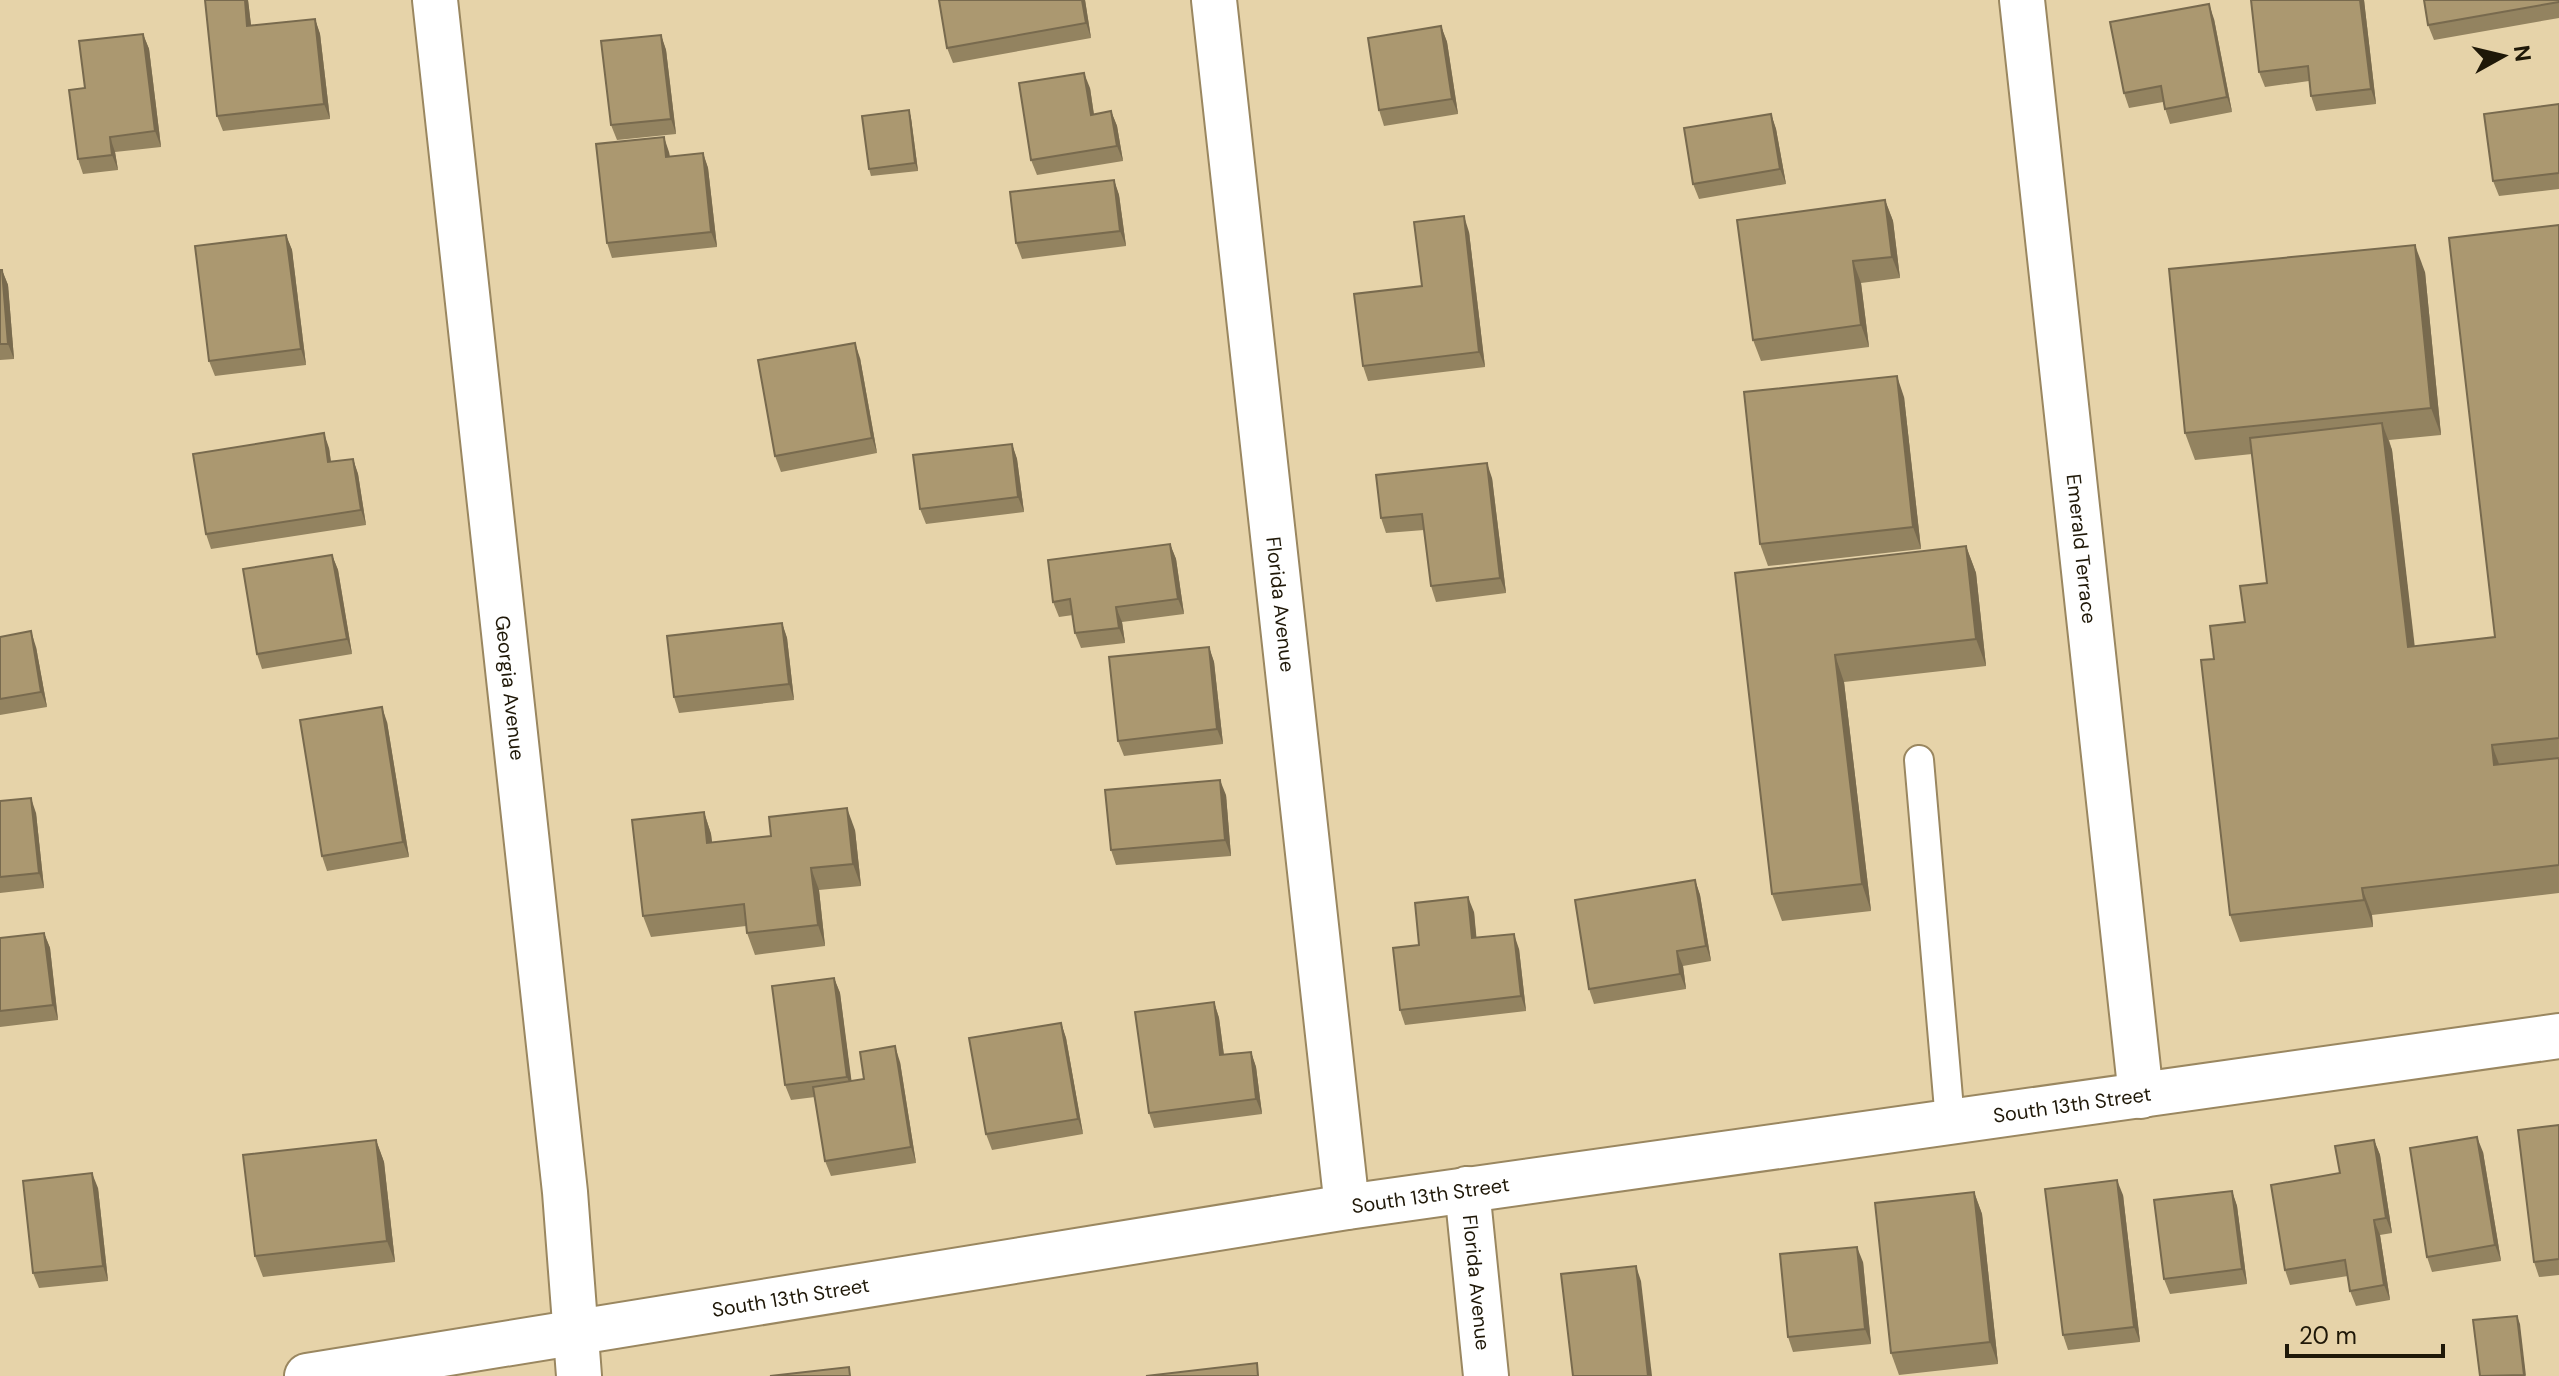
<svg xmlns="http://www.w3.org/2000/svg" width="2559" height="1376" font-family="'DM Sans',sans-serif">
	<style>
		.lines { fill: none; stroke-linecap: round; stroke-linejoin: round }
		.service-casing { stroke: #9a8760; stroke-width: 32 }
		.minor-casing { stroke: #9a8760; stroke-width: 48 }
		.tertiary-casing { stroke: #9a8760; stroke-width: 48 }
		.service { stroke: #fff; stroke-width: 28 }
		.minor { stroke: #fff; stroke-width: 44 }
		.tertiary { stroke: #fff; stroke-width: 44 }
		.wall { fill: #938360 }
		.shaded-wall { fill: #786a4e }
		.building { fill: #ab9870; stroke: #786a4e; stroke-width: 2 }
		.labels { text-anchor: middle; stroke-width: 6; stroke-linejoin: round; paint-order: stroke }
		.street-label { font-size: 20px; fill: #1f1808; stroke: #e6d3a9 }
	</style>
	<rect width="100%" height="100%" fill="#e6d3a9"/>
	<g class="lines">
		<defs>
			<polyline id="service" points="1919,760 1950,1121"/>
			<g id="minor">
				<path id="s1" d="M1214,0L1347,1207"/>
				<path id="s2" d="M2022,0L2141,1096"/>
				<path id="s3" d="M1467,1189L1486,1376"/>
			</g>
			<g id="tertiary">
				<path id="s4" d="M435,0L565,1192L579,1376"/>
				<path id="s5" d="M307,1376L1347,1207L2559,1036"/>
			</g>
		</defs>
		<use href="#service" class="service-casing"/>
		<use href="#minor" class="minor-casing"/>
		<use href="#tertiary" class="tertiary-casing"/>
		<use href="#service" class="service"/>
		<use href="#minor" class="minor"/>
		<use href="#tertiary" class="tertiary"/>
	</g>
	<g class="wall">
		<polygon points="205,0 248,0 251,26 315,19 320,34 330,119 223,131 217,116"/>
		<polygon points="939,0 1085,0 1091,38 953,63 947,48"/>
		<polygon points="2364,0 2376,104 2316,111 2311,96 2309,81 2265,87 2259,72"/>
		<polygon points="2559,0 2559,18 2434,40 2428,25"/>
		<polygon points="2214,19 2232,112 2170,124 2163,102 2129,108 2124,93"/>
		<polygon points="1441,26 1447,42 1458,114 1384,126 1379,110"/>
		<polygon points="143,34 149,49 161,147 115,152 118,170 83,174 78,159 85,88"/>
		<polygon points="661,35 666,50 676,134 617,140 611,125"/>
		<polygon points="1090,88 1094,114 1111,111 1117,126 1123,161 1037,175 1031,160"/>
		<polygon points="2559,104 2559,189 2499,196 2493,181"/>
		<polygon points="909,110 911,118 918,171 871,176 869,169"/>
		<polygon points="1771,114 1776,129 1786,184 1699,199 1693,184"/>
		<polygon points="669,152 670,157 703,153 708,168 717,247 612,258 607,243"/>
		<polygon points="1114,180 1119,195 1126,246 1022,259 1016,243"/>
		<polygon points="1885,200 1893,221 1900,278 1861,283 1869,347 1761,361 1753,340"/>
		<polygon points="2559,225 2559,893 2372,915 2373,927 2240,942 2230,915 2214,659 2245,622 2267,583 2252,454 2195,460 2185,433 2425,272 2441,435 2389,440 2392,450 2414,646 2495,637"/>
		<polygon points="1469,232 1485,367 1368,381 1363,366 1422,286"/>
		<polygon points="286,235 292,250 306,365 215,376 209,361"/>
		<polygon points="0,270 2,270 8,285 14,359 0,360"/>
		<polygon points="860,358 877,453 781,472 775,456"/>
		<polygon points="1904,397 1921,549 1768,566 1760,544"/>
		<polygon points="1012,444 1017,459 1024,512 926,524 920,509"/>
		<polygon points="329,448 331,462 353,459 358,474 366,525 211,549 206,534"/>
		<polygon points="1492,478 1506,593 1436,602 1431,586 1424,530 1386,533 1381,518"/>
		<polygon points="1170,544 1176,559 1184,614 1122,622 1125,643 1081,648 1075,633 1073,615 1059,617 1053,602"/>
		<polygon points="1966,546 1976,573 1986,666 1844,682 1871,911 1782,921 1772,894 1735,573"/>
		<polygon points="332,555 338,570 352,654 262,669 257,654"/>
		<polygon points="782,623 787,638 794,700 679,713 674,697"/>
		<polygon points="0,637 36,647 47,707 0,715"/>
		<polygon points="1209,647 1214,662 1223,744 1124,756 1118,741"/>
		<polygon points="387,722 409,857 327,871 322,856"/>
		<polygon points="1226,795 1231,856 1116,865 1111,850"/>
		<polygon points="0,801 36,813 44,888 0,893"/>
		<polygon points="704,812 711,834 712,843 855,830 861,886 819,890 825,946 755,955 747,933 746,926 651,937 643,916"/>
		<polygon points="1695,880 1700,895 1711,961 1683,966 1686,989 1594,1004 1589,989"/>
		<polygon points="1474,912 1476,938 1519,949 1526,1011 1405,1025 1400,1010 1419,945"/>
		<polygon points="44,933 50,948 58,1020 0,1027 0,938"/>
		<polygon points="834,978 840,993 851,1081 864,1079 900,1062 916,1163 831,1176 825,1161 815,1097 791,1100 785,1085"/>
		<polygon points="1214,1002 1219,1018 1224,1055 1251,1052 1256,1067 1262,1114 1154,1128 1149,1113"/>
		<polygon points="1061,1023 1066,1038 1083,1134 992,1150 986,1134"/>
		<polygon points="2559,1125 2559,1275 2539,1277 2534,1262"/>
		<polygon points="376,1140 384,1162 395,1262 263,1277 255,1256"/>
		<polygon points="2374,1140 2380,1155 2392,1233 2380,1235 2390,1300 2356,1306 2350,1291 2348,1276 2290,1285 2285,1270 2340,1173"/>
		<polygon points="2483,1152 2501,1261 2432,1272 2427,1257"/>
		<polygon points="98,1188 108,1281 39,1288 33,1273"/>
		<polygon points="2232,1191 2237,1206 2247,1284 2170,1294 2164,1279"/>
		<polygon points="1974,1192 1982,1214 1998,1364 1899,1375 1891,1353"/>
		<polygon points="2123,1195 2140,1342 2068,1350 2063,1335"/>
		<polygon points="1863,1262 1871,1344 1793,1352 1788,1337"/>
	</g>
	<g class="shaded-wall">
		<polygon points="245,0 248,0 253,41 247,26"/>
		<polygon points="1082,0 1085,0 1091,38 1086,23"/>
		<polygon points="2360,0 2364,0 2376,104 2371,89"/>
		<polygon points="2209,4 2214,19 2232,112 2227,97"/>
		<polygon points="315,19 320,34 330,119 324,104"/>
		<polygon points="1441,26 1447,42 1458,114 1452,99"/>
		<polygon points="143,34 149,49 161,147 155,131"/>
		<polygon points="661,35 666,50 676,134 671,119"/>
		<polygon points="1084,73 1090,88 1096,130 1091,115"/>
		<polygon points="909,110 911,118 918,171 915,163"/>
		<polygon points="1111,111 1117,126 1123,161 1117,146"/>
		<polygon points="1771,114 1776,129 1786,184 1780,169"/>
		<polygon points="110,137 115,152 118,170 112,155"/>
		<polygon points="664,137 669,152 671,173 666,157"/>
		<polygon points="703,153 708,168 717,247 711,232"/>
		<polygon points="1114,180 1119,195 1126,246 1120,231"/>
		<polygon points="1885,200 1893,221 1900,278 1892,257"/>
		<polygon points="1464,216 1469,232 1485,367 1479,352"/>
		<polygon points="286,235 292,250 306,365 301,349"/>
		<polygon points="2415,245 2425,272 2441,435 2431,408"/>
		<polygon points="1853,261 1861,283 1869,347 1861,325"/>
		<polygon points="2,270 8,285 14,359 8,344"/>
		<polygon points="855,343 860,358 877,453 872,438"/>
		<polygon points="1897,376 1904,397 1921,549 1913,527"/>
		<polygon points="2382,423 2392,450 2418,674 2408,647"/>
		<polygon points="324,433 329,448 333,477 328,462"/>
		<polygon points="1012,444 1017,459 1024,512 1018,497"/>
		<polygon points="353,459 358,474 366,525 361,510"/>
		<polygon points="1487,463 1492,478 1506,593 1500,578"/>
		<polygon points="1170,544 1176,559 1184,614 1178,599"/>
		<polygon points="1966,546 1976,573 1986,666 1976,639"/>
		<polygon points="332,555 338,570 352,654 347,639"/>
		<polygon points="1116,607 1122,622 1125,643 1119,628"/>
		<polygon points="782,623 787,638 794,700 789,684"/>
		<polygon points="31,631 36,647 47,707 41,692"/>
		<polygon points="1209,647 1214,662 1223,744 1217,729"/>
		<polygon points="1835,655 1844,682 1871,911 1862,884"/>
		<polygon points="382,707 387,722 409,857 403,842"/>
		<polygon points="2492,745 2502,772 2494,765"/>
		<polygon points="1220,780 1226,795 1231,856 1225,840"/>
		<polygon points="31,798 36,813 44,888 39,873"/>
		<polygon points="847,808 855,830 861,886 853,864"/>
		<polygon points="704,812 711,834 715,865 707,843"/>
		<polygon points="811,868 819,890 825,946 818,925"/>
		<polygon points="1695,880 1700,895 1711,961 1706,946"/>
		<polygon points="2362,888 2372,915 2373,927 2364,900"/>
		<polygon points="1468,897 1474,912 1478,953 1472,938"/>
		<polygon points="44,933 50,948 58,1020 53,1005"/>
		<polygon points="1514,934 1519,949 1526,1011 1521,996"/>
		<polygon points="1677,951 1683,966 1686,989 1680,974"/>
		<polygon points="834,978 840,993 853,1092 847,1077"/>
		<polygon points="1214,1002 1219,1018 1226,1071 1220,1055"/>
		<polygon points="1061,1023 1066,1038 1083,1134 1078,1119"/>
		<polygon points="895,1046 900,1062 916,1163 911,1147"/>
		<polygon points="1251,1052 1256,1067 1262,1114 1256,1099"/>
		<polygon points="2477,1137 2483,1152 2501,1261 2495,1245"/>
		<polygon points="376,1140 384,1162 395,1262 387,1241"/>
		<polygon points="2374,1140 2380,1155 2392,1233 2386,1218"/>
		<polygon points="92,1173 98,1188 108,1281 103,1266"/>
		<polygon points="2117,1180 2123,1195 2140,1342 2134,1327"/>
		<polygon points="2232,1191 2237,1206 2247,1284 2242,1269"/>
		<polygon points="1974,1192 1982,1214 1998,1364 1990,1342"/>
		<polygon points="2374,1220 2380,1235 2390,1300 2384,1285"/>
		<polygon points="1857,1247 1863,1262 1871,1344 1865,1329"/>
		<polygon points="1636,1266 1641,1281 1652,1376 1648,1376"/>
		<polygon points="2517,1316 2520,1324 2526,1376 2524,1375"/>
	</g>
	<g class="building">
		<polygon points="205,0 245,0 247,26 315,19 324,104 217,116"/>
		<polygon points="939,0 1082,0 1086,23 947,48"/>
		<polygon points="2251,0 2360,0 2371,89 2311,96 2308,66 2259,72"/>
		<polygon points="2424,0 2559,0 2559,2 2428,25"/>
		<polygon points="2209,4 2227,97 2165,109 2161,86 2124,93 2110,22"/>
		<polygon points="1441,26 1452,99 1379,110 1368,38"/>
		<polygon points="143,34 155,131 110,137 112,155 78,159 69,90 85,88 79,41"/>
		<polygon points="661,35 671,119 611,125 601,41"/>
		<polygon points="1084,73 1091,115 1111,111 1117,146 1031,160 1019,83"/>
		<polygon points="2559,104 2559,173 2493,181 2484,114"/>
		<polygon points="909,110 915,163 869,169 862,116"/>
		<polygon points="1771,114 1780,169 1693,184 1684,128"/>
		<polygon points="664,137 666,157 703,153 711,232 607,243 596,144"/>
		<polygon points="1114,180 1120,231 1016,243 1010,192"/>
		<polygon points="1885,200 1892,257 1853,261 1861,325 1753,340 1737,220"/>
		<polygon points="1464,216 1479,352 1363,366 1354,294 1422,286 1414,222"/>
		<polygon points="2559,225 2559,738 2492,745 2494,765 2559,758 2559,865 2362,888 2364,900 2230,915 2201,660 2214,659 2210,626 2245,622 2240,586 2267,583 2250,438 2382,423 2408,647 2495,637 2449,238"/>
		<polygon points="286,235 301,349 209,361 195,246"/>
		<polygon points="2415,245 2431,408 2185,433 2169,269"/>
		<polygon points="0,270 2,270 8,344 0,344"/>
		<polygon points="855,343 872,438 775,456 758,360"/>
		<polygon points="1897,376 1913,527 1760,544 1744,392"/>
		<polygon points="324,433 328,462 353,459 361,510 206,534 193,454"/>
		<polygon points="1012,444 1018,497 920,509 913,455"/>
		<polygon points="1487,463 1500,578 1431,586 1422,514 1381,518 1376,475"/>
		<polygon points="1170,544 1178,599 1116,607 1119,628 1075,633 1070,599 1053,602 1048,560"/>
		<polygon points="1966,546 1976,639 1835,655 1862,884 1772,894 1735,573"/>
		<polygon points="332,555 347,639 257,654 243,569"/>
		<polygon points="782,623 789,684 674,697 667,636"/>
		<polygon points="31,631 41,692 0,699 0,637"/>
		<polygon points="1209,647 1217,729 1118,741 1109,657"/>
		<polygon points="382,707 403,842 322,856 300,720"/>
		<polygon points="1220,780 1225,840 1111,850 1105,790"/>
		<polygon points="31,798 39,873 0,877 0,801"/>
		<polygon points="847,808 853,864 811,868 818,925 747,933 744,904 643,916 632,820 704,812 707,843 771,836 769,817"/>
		<polygon points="1695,880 1706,946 1677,951 1680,974 1589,989 1575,900"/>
		<polygon points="1468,897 1472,938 1514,934 1521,996 1400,1010 1393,948 1419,945 1415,903"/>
		<polygon points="44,933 53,1005 0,1011 0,938"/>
		<polygon points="834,978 847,1077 785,1085 772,986"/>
		<polygon points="1214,1002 1220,1055 1251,1052 1256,1099 1149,1113 1135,1012"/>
		<polygon points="1061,1023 1078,1119 986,1134 969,1038"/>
		<polygon points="895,1046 911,1147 825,1161 813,1087 864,1079 860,1052"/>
		<polygon points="2559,1125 2559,1259 2534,1262 2518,1130"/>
		<polygon points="2477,1137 2495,1245 2427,1257 2410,1148"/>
		<polygon points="376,1140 387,1241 255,1256 243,1155"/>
		<polygon points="2374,1140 2386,1218 2374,1220 2384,1285 2350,1291 2345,1260 2285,1270 2271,1185 2340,1173 2335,1146"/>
		<polygon points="92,1173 103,1266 33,1273 23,1181"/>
		<polygon points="2117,1180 2134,1327 2063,1335 2045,1189"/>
		<polygon points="2232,1191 2242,1269 2164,1279 2154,1200"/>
		<polygon points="1974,1192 1990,1342 1891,1353 1875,1203"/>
		<polygon points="1857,1247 1865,1329 1788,1337 1780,1254"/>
		<polygon points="1636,1266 1648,1376 1573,1376 1561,1274"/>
		<polygon points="2517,1316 2524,1375 2480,1376 2473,1320"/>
		<polygon points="1257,1363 1258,1376 1146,1376"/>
		<polygon points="849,1367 850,1376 770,1376"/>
	</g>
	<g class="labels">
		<g class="street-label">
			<text dy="7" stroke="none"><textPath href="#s2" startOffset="552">Emerald Terrace</textPath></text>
			<text dy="7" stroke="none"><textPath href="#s1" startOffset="608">Florida Avenue</textPath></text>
			<text dy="7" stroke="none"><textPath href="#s4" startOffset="692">Georgia Avenue</textPath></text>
			<text dy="7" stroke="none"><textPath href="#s5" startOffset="1786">South 13th Street</textPath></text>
			<text dy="7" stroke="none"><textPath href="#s5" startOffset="1138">South 13th Street</textPath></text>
			<text dy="7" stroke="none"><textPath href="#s3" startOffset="94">Florida Avenue</textPath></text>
			<text dy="7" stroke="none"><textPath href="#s5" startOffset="490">South 13th Street</textPath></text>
		</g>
	</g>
	<g transform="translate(2503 56) rotate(82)" stroke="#e6d3a9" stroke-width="6" paint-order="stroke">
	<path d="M0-6L14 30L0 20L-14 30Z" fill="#1f1808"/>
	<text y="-12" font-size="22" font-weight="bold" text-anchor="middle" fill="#1f1808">N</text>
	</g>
	<path d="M2287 1344v12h156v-12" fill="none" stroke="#1f1808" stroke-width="4"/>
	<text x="2299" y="1344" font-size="24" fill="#1f1808" stroke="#e6d3a9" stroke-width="6" paint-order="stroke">20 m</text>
</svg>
